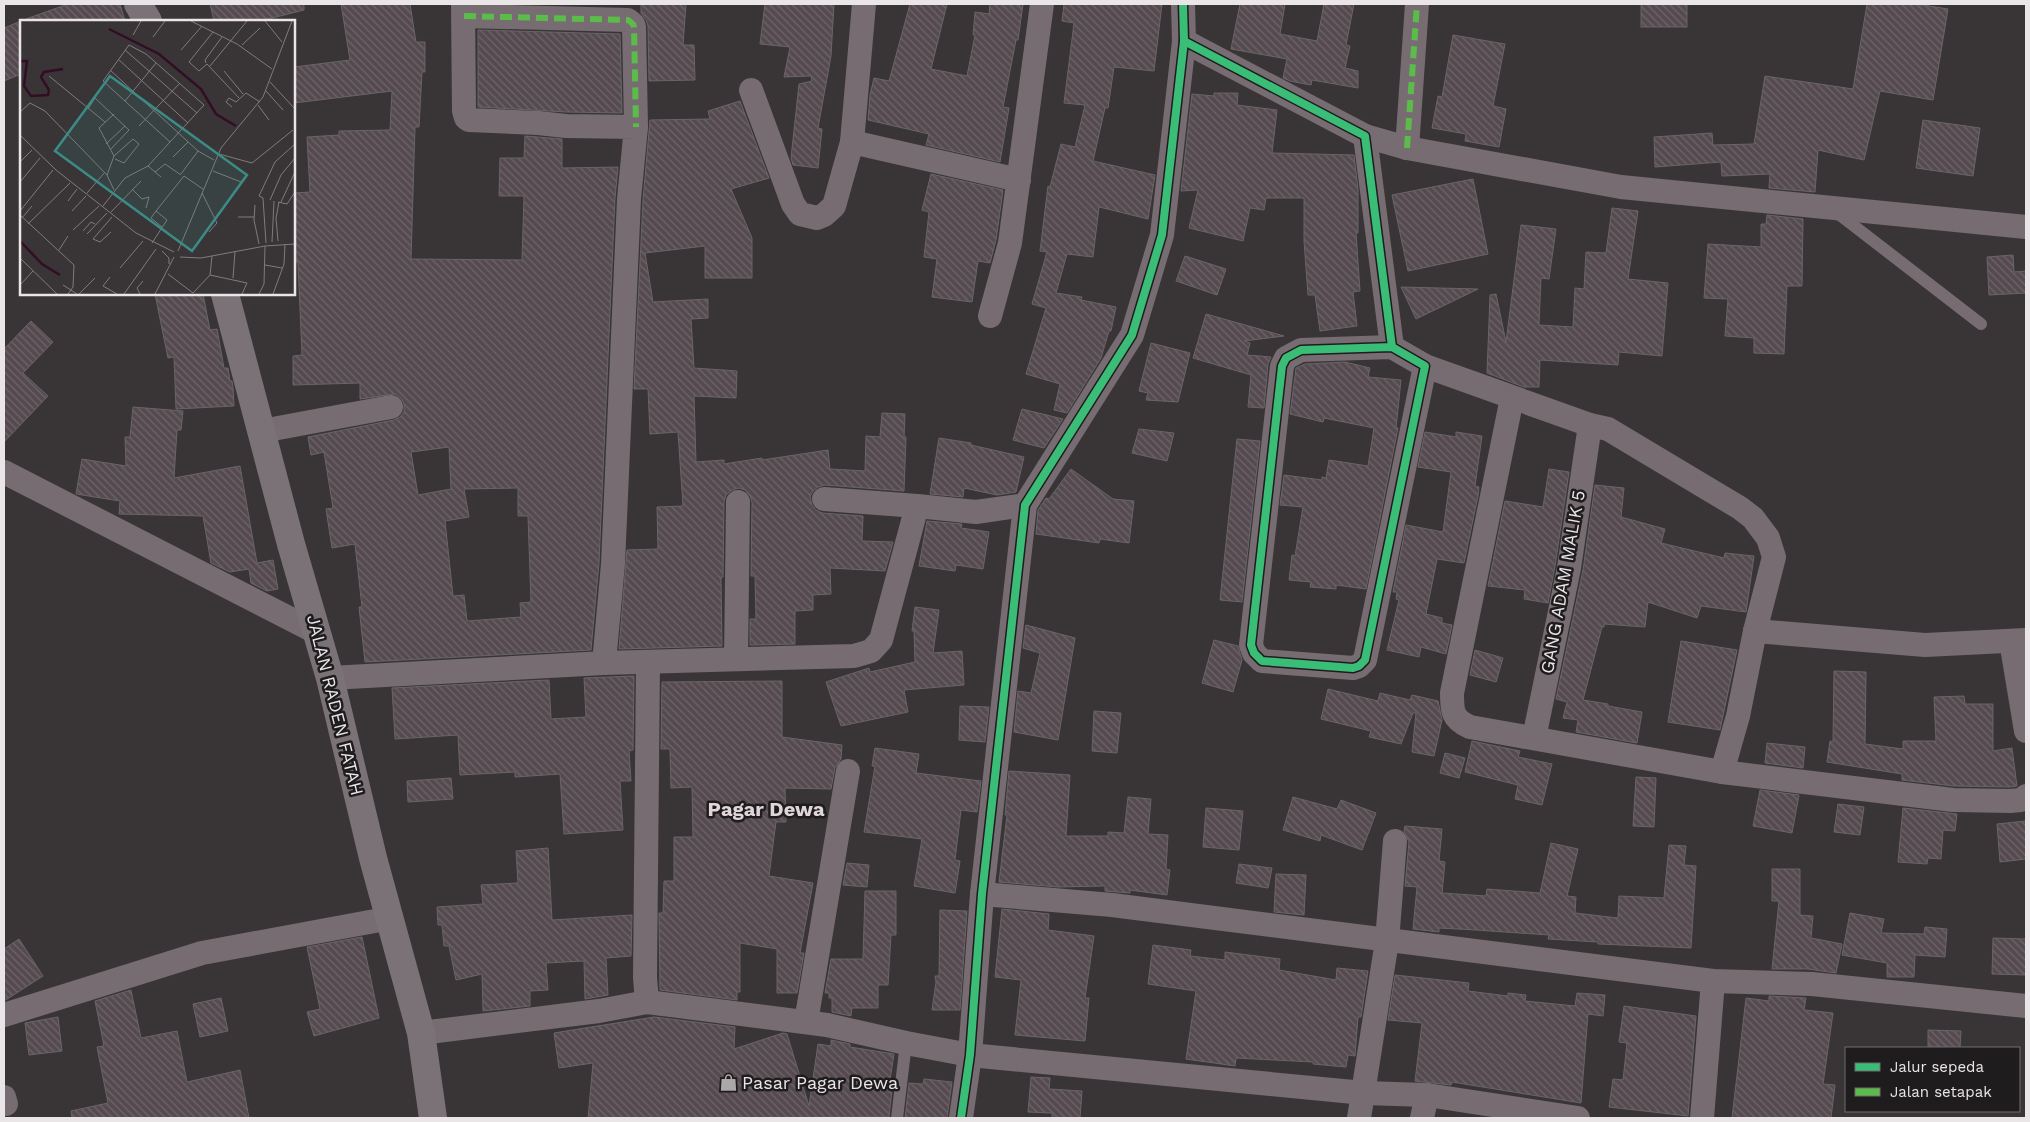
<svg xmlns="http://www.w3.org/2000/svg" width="2030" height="1122" font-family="'Work Sans',sans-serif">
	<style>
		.building { fill: url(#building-back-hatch); stroke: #696567; fill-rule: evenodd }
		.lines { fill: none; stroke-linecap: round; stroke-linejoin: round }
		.lane { stroke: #776c72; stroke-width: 12 }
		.street { stroke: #776c72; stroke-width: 24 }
		.highway { stroke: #7a7277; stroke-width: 28 }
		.quiet { stroke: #5cbc4b; stroke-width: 6; stroke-dasharray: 12 6; stroke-linecap: butt }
		.cycleway-casing { stroke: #1f1c1e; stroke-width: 11 }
		.cycleway { stroke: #3abd76; stroke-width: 8 }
		.labels { text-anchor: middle; stroke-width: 5; stroke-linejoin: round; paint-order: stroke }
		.street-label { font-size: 18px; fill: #eae5e7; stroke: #1f1c1e }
		.poi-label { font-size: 18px; fill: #eae5e7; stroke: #1f1c1e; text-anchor: start }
		.quarter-label { font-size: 20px; font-weight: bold; fill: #dfd6da; stroke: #1f1c1e }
		.inset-river { fill: none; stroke: #330d25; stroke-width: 2.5 }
		.inset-road { fill: none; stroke: #807b7d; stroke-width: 1 }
		.view { fill: #3b8c86; fill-opacity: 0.15; stroke: #3b8c86; stroke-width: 2.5 }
		.inset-edge { fill: none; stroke: #eae5e7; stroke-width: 2.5 }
	</style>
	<defs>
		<pattern id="building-back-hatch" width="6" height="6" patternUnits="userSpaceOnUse" patternTransform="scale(1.25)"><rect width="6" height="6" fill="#554a50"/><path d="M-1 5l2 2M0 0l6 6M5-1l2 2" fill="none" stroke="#6e6469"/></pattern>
	</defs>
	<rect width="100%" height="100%" fill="#393537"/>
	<g class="building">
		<polygon points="68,4 120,4 125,21 27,21 26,19"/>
		<polygon points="210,4 304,4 304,10 260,21 214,21"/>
		<path d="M341,4H410L416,42H425V72H422L419,127H415L411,259L522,260L524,196H499L500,158H524L525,136L562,139V168L618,167L615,198L599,563L591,650L365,662L359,607H362L355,544L332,548L326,509L333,508L324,452L311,455L308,437L394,420L400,417L404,412V404L401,398L395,394L360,399V383L293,385V356L302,355L298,262H294V193L310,192L307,137L339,135V131L390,130L392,91L294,103V67L350,60ZM449,447L451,489L418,495L411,452ZM518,488V516H528L531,602L520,603L521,617L467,621L464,595L453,596L445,521L469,517L464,489Z"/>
		<polygon points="641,4 686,4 683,45 694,45 695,80 649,81 648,26 646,20 641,13"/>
		<polygon points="765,4 834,4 831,56 818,128 822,129 818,168 793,165 791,158 799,84 812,81 811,76 784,77 790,47 760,44"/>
		<polygon points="910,4 947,4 931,69 967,76 975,35 973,35 975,12 989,14 990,4 1023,4 1018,40 1016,40 1003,107 1009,108 1000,162 926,145 929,134 868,120 870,95 874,78 889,81"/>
		<polygon points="1064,4 1162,4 1154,71 1114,67 1108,108 1105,108 1093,161 1155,175 1148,219 1099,207 1093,257 1067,254 1056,293 1082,297 1081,300 1116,307 1111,331 1109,331 1101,358 1067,413 1054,410 1060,384 1026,374 1046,308 1032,304 1047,252 1040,251 1048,186 1050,187 1061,144 1075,147 1085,105 1064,103 1074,23 1062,21"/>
		<polygon points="1240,4 1285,4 1280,34 1317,41 1324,4 1354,4 1346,45 1350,46 1345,68 1358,71 1358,88 1312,80 1311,85 1290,81 1283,78 1287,59 1231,49"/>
		<rect x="1641" y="4" width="46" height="23"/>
		<polygon points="1867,4 1916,4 1948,9 1933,100 1880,91 1864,160 1818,150 1815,192 1769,188 1770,174 1722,176 1721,162 1655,167 1654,137 1712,133 1713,145 1754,144 1765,76 1853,89"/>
		<polygon points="21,21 21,74 4,81 4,28"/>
		<polygon points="478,30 620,34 622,113 567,112 478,107"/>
		<polygon points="1453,35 1505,44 1493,106 1506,109 1499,147 1465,141 1466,134 1432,128 1438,96 1442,97"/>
		<polygon points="1214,93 1238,93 1237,105 1277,110 1272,153 1354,155 1358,189 1358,233 1356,233 1360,291 1353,292 1357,326 1320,331 1315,295 1308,295 1304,241 1304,198 1266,198 1264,210 1250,208 1243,241 1189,228 1198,190 1181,191 1192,94 1214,96"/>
		<polygon points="740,101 769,178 731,189 752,238 752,278 705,278 705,246 645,253 653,302 708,299 708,318 691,319 694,368 737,371 736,398 694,396 696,462 724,460 724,464 762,458 762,460 828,450 830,469 865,471 866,436 880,437 882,413 905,414 904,437 906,437 904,491 825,485 818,487 813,491 810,497 812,505 816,510 822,513 863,516 862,541 893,542 885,571 830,568 831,594 813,595 813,610 795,611 795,644 750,645 750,619 756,619 755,576 751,576 752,502 750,496 745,490 739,488 732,490 726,495 724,502 723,577 721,578 722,646 619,649 627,550 658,549 657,507 683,506 678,432 650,434 648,389 634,389 643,200 650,120 710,119 708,111"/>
		<polygon points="1923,120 1980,128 1973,176 1916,168"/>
		<polygon points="931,174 1003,190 996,240 990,263 978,261 972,302 932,297 937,259 924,257 929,212 922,210"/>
		<polygon points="1473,179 1488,254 1408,271 1392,195"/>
		<polygon points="1612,208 1638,211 1628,279 1668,283 1662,356 1619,352 1618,365 1540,360 1539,387 1524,387 1487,373 1490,295 1496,294 1506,342 1521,225 1556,229 1549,279 1541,278 1539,325 1573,327 1575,288 1584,289 1586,252 1606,253"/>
		<polygon points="1767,215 1803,219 1802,286 1787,286 1784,354 1754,353 1754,338 1725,336 1728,299 1704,298 1708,244 1761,247 1761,224 1766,224"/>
		<polygon points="2013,255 2014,272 2026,271 2026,293 1989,295 1987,257"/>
		<polygon points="1185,256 1226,269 1217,295 1176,281"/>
		<polygon points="1401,287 1478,289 1416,319"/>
		<polygon points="155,294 203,294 210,330 217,329 224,368 228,368 230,381 232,381 233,387 234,406 176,409 174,357 168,358"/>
		<polygon points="1206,314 1284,336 1244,341 1250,343 1247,355 1271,357 1268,364 1264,408 1248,407 1251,375 1193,358"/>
		<polygon points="31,321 53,342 23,373 48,396 4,442 4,349"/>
		<polygon points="1151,343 1190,353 1178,402 1146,400 1148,393 1139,391"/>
		<polygon points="1345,362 1370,368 1368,377 1401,380 1396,428 1398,428 1366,589 1336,585 1336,589 1310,587 1311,582 1289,580 1292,555 1295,556 1303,507 1280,505 1284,475 1322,480 1322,477 1326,478 1329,460 1368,466 1374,428 1324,418 1323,422 1290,414 1296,368 1305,364"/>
		<polygon points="133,407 183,411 181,430 177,430 174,478 240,466 257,563 273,560 278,589 267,591 251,583 249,569 230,572 211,563 203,516 119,514 120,501 76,494 82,459 126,466 125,437 130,437"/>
		<polygon points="1022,409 1063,419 1044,448 1013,440"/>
		<polygon points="1139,429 1174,433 1167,461 1132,453"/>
		<polygon points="1425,432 1456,437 1456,432 1482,436 1475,486 1479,487 1478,496 1464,563 1437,559 1426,614 1442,618 1442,623 1452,625 1446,654 1421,647 1419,657 1387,650 1399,600 1396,599 1397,592 1393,592 1406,525 1443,532 1451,472 1418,467"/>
		<polygon points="939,438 971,443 971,445 1024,457 1016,492 997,495 964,488 963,497 930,494"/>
		<polygon points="1237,439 1260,441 1242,602 1220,600"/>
		<polygon points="1071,469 1113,499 1134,501 1129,543 1100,539 1099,543 1036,534 1038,510 1046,498 1049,499"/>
		<polygon points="1549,469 1569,472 1555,566 1548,603 1524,599 1525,590 1488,586 1505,501 1543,507"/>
		<polygon points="1595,485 1624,488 1621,517 1665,529 1661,543 1724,558 1725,553 1754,556 1746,612 1701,606 1697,618 1648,602 1645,627 1604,624 1604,627 1602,627 1583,700 1608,704 1608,706 1642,712 1637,743 1576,732 1578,720 1563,718 1567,702 1556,699 1583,570"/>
		<polygon points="927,521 962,524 961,528 989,532 983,569 956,565 955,571 919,566"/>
		<polygon points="915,607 939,610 933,653 962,651 964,685 904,690 908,712 841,726 826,682 869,668 870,672 915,662 914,631 912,631"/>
		<polygon points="1026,625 1075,638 1058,740 1014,732 1018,691 1031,693 1040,653 1023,648"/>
		<polygon points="1214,640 1238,646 1242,660 1233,692 1202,683"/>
		<polygon points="1681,641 1737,650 1720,730 1668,722"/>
		<polygon points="1475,650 1503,658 1496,682 1470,675"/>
		<polygon points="1834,671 1866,672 1865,744 1903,749 1903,741 1936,741 1934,697 1964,696 1965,704 1993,704 1993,751 2012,748 2017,786 2010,787 1954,786 1902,780 1902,774 1827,762 1830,741 1833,742"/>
		<polygon points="634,676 633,750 629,751 631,781 620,781 623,830 564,834 560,774 515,777 515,772 460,775 458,735 395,739 392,688 549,680 551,719 586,717 584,678"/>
		<polygon points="782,681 782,737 842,745 841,759 835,768 831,789 785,788 786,822 776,822 769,876 813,883 800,953 804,953 797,993 777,993 777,949 740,943 740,992 737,992 737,1000 660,990 659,913 663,913 664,881 674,881 674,837 693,837 692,787 671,788 670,749 661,749 662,682"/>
		<polygon points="1328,689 1378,701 1380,693 1410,700 1412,695 1438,701 1442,720 1434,756 1412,752 1416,713 1413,713 1401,744 1369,737 1371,731 1321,719"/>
		<polygon points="960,706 989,707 985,742 959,740"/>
		<polygon points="1094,711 1121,713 1117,753 1092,751"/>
		<polygon points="1472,741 1520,751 1518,757 1552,764 1542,805 1515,799 1518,785 1465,772"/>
		<polygon points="1767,743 1805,747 1803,768 1765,763"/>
		<polygon points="875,748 919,754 916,773 981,781 977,812 961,810 955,860 960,861 955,893 914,886 922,839 864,832 875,766 872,766"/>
		<polygon points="1445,753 1465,758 1459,778 1440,773"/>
		<polygon points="1009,771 1070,775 1066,836 1108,836 1108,832 1124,833 1128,797 1151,799 1148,834 1168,835 1166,869 1170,870 1167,895 1130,890 1130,893 1105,891 1105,886 1058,887 999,882 1007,815 1005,815"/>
		<polygon points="1636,777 1656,778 1654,827 1633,826"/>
		<polygon points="451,778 453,799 408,802 407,781"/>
		<polygon points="1760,790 1799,795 1792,833 1753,826"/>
		<polygon points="1293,797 1337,809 1341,800 1376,813 1362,850 1321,835 1320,841 1283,830"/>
		<polygon points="1838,804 1864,807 1860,835 1834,832"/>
		<polygon points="1206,808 1243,811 1239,850 1203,847"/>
		<polygon points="1903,808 1957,814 1955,831 1943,830 1941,859 1928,858 1927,864 1898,862"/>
		<polygon points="2026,821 2026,859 2000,862 1997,824"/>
		<polygon points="1405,826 1442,829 1439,861 1445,862 1442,893 1486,896 1487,889 1540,893 1551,843 1578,849 1567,896 1576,897 1575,913 1618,918 1619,896 1664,898 1669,845 1686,846 1684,865 1696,866 1691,948 1598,944 1598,942 1548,939 1549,935 1476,930 1439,928 1439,932 1413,929 1417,887 1405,886 1409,842 1404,831"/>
		<polygon points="548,848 552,920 632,915 631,956 606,958 608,995 585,999 584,961 546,963 548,990 530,991 530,1006 483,1011 482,974 456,980 449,946 444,946 442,925 438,925 437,907 483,904 481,885 518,883 516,851"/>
		<polygon points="847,863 869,865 867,887 843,885"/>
		<polygon points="1239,864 1272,868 1268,888 1236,883"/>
		<polygon points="1772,869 1800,869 1800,915 1813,916 1811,938 1842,944 1836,973 1808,969 1772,969 1779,901 1772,901"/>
		<polygon points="1276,874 1306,875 1304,915 1274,912"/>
		<polygon points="865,891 896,891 896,935 891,935 888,985 878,985 878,1008 852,1008 851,1016 832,1012 832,998 829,998 829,993 825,993 831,959 863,959"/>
		<polygon points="1002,909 1049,914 1048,930 1094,936 1085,998 1089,998 1085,1041 1015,1035 1021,980 995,977"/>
		<polygon points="940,910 967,911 960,1010 932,1010 936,982 935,976 939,976"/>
		<polygon points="1850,913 1884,919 1881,933 1924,934 1925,927 1947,929 1945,957 1915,955 1914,977 1887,977 1887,963 1842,955"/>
		<polygon points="362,937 379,1018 314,1036 307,1012 320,1009 307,947"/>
		<polygon points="1993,938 2026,939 2026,975 1992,974"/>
		<polygon points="19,939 43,976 4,1001 4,949"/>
		<polygon points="1153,945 1191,950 1190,956 1225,960 1225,952 1280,959 1279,970 1336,980 1337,968 1368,971 1361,1017 1358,1017 1355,1056 1348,1055 1346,1067 1313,1064 1313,1062 1236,1058 1235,1066 1186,1059 1196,991 1148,984"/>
		<polygon points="1395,975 1469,983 1468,991 1508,996 1508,993 1526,995 1525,1001 1575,1006 1577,993 1605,995 1603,1016 1588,1014 1581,1103 1452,1082 1451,1085 1415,1081 1422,1023 1388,1020"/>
		<polygon points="131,990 141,1038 177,1031 187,1082 240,1070 249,1118 72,1118 71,1111 108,1103 97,1047 104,1046 95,1001"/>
		<polygon points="1769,996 1806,998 1804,1010 1833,1013 1823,1084 1835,1085 1831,1118 1732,1118 1746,998 1769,1001"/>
		<polygon points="221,998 228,1031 200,1037 193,1004"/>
		<polygon points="1624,1006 1696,1016 1688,1116 1609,1107 1613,1079 1623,1080 1627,1043 1619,1042"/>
		<polygon points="58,1017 62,1051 29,1055 25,1023"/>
		<polygon points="654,1017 735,1027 734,1049 783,1033 787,1034 809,1106 818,1044 831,1046 831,1040 850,1044 850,1047 894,1054 890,1080 893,1081 889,1117 588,1118 593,1063 559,1068 554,1033"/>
		<polygon points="1928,1030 1961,1031 1960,1048 1928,1048"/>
		<polygon points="1031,1077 1050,1078 1049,1089 1082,1091 1080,1118 1052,1118 1052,1113 1028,1112"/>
		<polygon points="924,1079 952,1082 947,1118 905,1118 909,1083 923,1084"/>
	</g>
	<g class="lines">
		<g class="lane">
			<polyline points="1836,212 1981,324"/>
			<polyline points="897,1118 906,1043"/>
		</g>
		<g class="street">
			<polyline points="464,16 628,20 633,24 634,27 636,127"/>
			<polyline points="1184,41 1365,136 1392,347 1425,366 1365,660 1359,666 1353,668 1262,661 1254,653 1251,645 1282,366 1286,358 1301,350 1392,347"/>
			<polyline points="751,90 793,204 800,214 817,218 824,215 834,206 852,142 1019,180"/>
			<polyline points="1365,136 1407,148 1621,187 2026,227"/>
			<polyline points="852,142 864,4"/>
			<polyline points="1407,148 1417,4"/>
			<polyline points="990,316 1010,243 1042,4"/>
			<polyline points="1425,366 1590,425 1608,429 1740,508 1753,518 1768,538 1774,557 1755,631 1738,716 1722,772"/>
			<path d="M1512,398L1452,693C1452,711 1452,719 1470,727L1722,772L1953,800L2010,801L2021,800L2026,796"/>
			<polyline points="262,431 391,407"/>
			<polyline points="4,472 318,633"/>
			<polyline points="824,499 917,506 976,512 1025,505"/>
			<polyline points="1755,631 1925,645 2026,640"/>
			<polyline points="2011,641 2026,731"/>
			<polyline points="736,659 738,502"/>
			<polyline points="604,663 854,656 871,651 881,640 917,506"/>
			<polyline points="330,678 604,663 613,564 629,199 636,127 566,126 538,123 469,120 466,118 464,111 463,4"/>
			<polyline points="1534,738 1569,568 1590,425"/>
			<polyline points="982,894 1112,905 1713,981 1812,984 2026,1006"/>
			<polyline points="647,1002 827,1025 906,1043 970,1055 1364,1093 1427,1095 1578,1118"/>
			<polyline points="4,1015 202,953 391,918"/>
			<polyline points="806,1022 848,771"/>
			<polyline points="421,1033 599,1011 647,1002 645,977 648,662"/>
			<polyline points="4,1097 6,1104"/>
			<polyline points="961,1118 970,1055 982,894 1025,505 1132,335 1162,235 1184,41 1183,4"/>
			<polyline points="1359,1118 1387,941 1395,841"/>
			<polyline points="1422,1118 1427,1095"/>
			<polyline points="1702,1118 1713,981"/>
		</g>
		<g class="highway">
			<polyline points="138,4 148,21"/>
			<polyline points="225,294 291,544 330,678 373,858 421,1033 433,1118"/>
		</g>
		<g class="quiet">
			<polyline points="464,16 628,20 633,24 634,27 636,127"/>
			<polyline points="1407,148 1417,4"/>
		</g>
		<defs>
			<g id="cycleway">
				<polyline points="1184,41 1365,136 1392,347 1425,366 1365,660 1359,666 1353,668 1262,661 1254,653 1251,645 1282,366 1286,358 1301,350 1392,347"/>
				<polyline points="961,1118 970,1055 982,894 1025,505 1132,335 1162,235 1184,41 1183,4"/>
			</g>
		</defs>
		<use href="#cycleway" class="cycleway-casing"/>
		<use href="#cycleway" class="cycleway"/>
	</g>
	<defs>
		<symbol id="shop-bare" viewBox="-9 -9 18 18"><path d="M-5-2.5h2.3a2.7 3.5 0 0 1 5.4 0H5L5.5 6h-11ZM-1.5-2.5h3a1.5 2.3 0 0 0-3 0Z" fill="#aca7a9" stroke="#1f1c1e" stroke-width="2.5" paint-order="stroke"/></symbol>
	</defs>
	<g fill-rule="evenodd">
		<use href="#shop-bare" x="716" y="1070" width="25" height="25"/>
	</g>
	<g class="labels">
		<g class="street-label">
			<text transform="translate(1563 582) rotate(-80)" y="6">GANG ADAM MALIK 5</text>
			<text transform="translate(335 705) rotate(76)" y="6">JALAN RADEN FATAH</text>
		</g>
		<g class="poi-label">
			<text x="742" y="1089">Pasar Pagar Dewa</text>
		</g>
		<g class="quarter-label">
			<text x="766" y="816">Pagar Dewa</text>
		</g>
	</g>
	<g transform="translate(20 20)">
		<rect width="275" height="275" fill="#393537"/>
		<path class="inset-river" d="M89,9L139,34L181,69L196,94L216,106M0,41H7L4,66L11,76L28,75L29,70L21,57L24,52L43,49M0,221L22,244L40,255"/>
		<path class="inset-road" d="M171,1L217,24L252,49M245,1L262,22M193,12L169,42L179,51L187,44L219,78M113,15L121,1M133,17L145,1M222,25L240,8M105,30L177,93M161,30L182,6M98,39L168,103M186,43L185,40L202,17M190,46L227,1M90,50L178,131M204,51L223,74M29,56L85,102M250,62L275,89M246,71L263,90M105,81L136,43M238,85L249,100M212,87L206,82L209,78L216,82L226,73L240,82M68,89L75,78L109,110L90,130M0,92L10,83L25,91L87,155M94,94L79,108L94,136M119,106L160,63M0,115L36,150L116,213L154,232M86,124L105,106M199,134L232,143L273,110M153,137L168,122M0,142L12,130M128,146L141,157M193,151L221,162L226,156M135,152L145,144L161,155M161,154L178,131L194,140M0,162L20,138M112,169L122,179L129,177L126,188M94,170L87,155L94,136L113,119L119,124L104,143L95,139M67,173L85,152M182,173L197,203L189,212M250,180L261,155L275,138M48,181L57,169M258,182L267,184L275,172M261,182L275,152M235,185L234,200L239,224M83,186L105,158L128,146L184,85L126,34L109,25L83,61L150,122M0,191L33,150M52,191L66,176M136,191L131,198L142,207M91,192L121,161M0,195L54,245L53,267L48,274M218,197H234M2,198L12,186M8,204L50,163M53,210L79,186M63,211L71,202L75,204M91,212L80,222L73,219L92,197M67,214L87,193M258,221L256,198L259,182M252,222L254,181M132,223L147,200L136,191L164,156L183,169M246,223L243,178L239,176L255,142L275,124M39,230L48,216M142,231L149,238V244M158,231L201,128L243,77L272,1M160,237L181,238L245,226L275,224M0,238L37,274M245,245L262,248M100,248L123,221M148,254L173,273M190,255L227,263L222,274M90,257L83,266L97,274M213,258L215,232M1,264L13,251M43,265L57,274M173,273L190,255L192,236M59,274L75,258M104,274L136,229M120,274L117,268L123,261M135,274L154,237M239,274L244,264L245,226M253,274L264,244L265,224"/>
		<path class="view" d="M90,56L227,155L172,231L35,131Z"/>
		<rect width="275" height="275" class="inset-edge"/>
	</g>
	<rect width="2030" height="1122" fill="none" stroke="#eae5e7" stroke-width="10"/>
	<rect x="1845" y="1047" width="175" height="65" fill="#1f1c1e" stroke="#706c6e"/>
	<rect x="1855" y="1063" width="25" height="8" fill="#3abd76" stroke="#706c6e"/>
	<text x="1890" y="1072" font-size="15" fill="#eae5e7">Jalur sepeda</text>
	<rect x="1855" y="1088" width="25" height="8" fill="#5cbc4b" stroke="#706c6e"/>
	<text x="1890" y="1097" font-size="15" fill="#eae5e7">Jalan setapak</text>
</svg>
